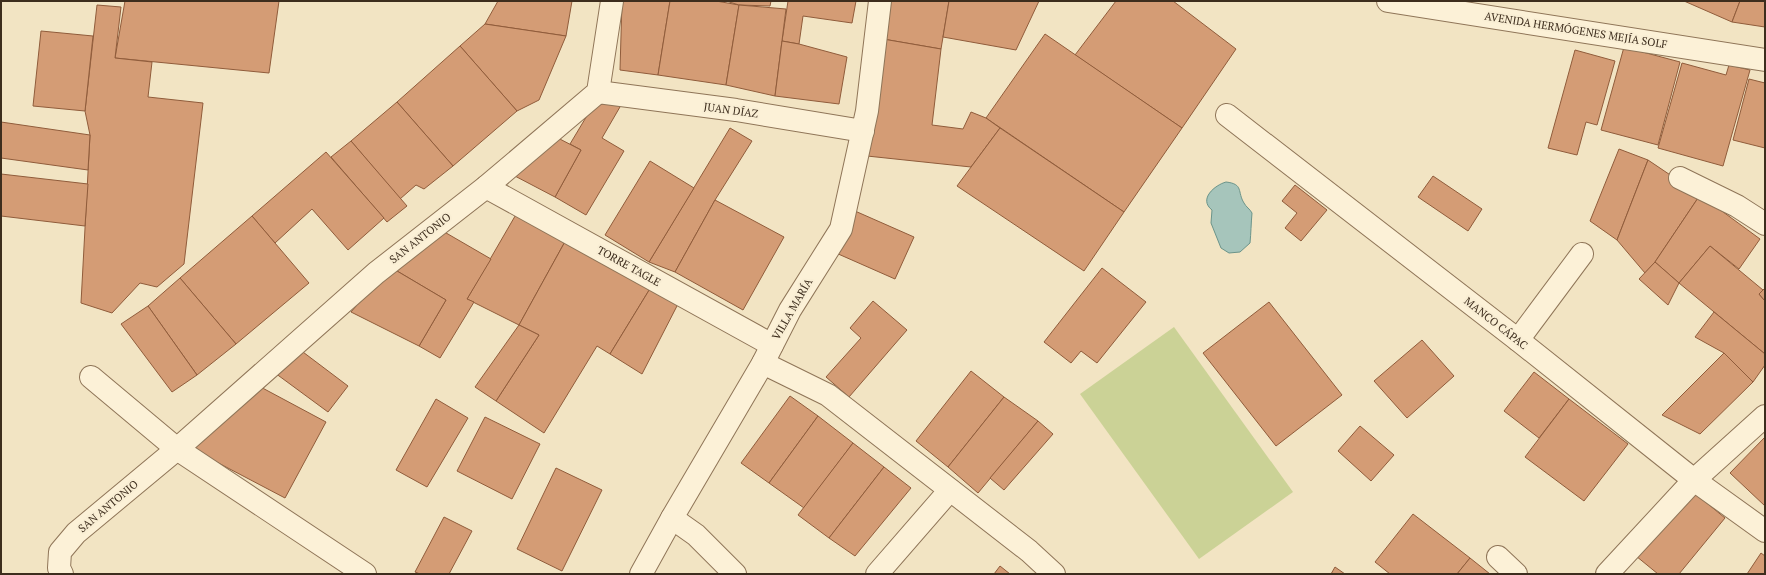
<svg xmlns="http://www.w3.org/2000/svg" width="1766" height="575" font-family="'PT Serif',serif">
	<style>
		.green { fill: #cbd296 }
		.water { fill: #a6c5bb; stroke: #6b948a }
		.building { fill: #d49c75; stroke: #905c3b }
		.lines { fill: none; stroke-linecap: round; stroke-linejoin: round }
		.minor-casing { stroke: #8f7558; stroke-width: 24 }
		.minor { stroke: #fcf1d7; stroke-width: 22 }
		.labels { text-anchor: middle; stroke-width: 4; stroke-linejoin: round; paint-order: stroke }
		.street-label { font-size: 11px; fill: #3d2d1d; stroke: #f9eed4 }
	</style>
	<rect width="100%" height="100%" fill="#f2e4c3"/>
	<polygon class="green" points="1174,327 1293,492 1199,559 1080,394"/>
	<path class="water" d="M1226,182C1244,184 1237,192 1244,203C1246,207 1250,209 1252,213C1251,224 1251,233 1250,243L1240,252L1229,253L1221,248L1211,223L1212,210C1198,199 1215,185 1226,182Z"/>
	<g class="building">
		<polygon points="125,1 279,1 269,73 115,58"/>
		<polygon points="498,1 572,1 566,36 485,24"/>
		<polygon points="622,1 670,1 658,75 620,70"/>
		<polygon points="670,1 716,1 739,5 726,85 658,75"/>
		<polygon points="726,1 771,1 770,6 739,5"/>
		<polygon points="788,1 856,1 852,23 803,16 799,44 782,41"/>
		<polygon points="890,1 949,1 941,49 883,39"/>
		<polygon points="949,1 1039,1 1016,50 943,37"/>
		<polygon points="1116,1 1173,1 1236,49 1182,128 1075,55"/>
		<polygon points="1684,1 1740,1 1732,22"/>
		<polygon points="1740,1 1765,1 1765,27 1732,22"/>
		<polygon points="97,5 121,7 115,58 152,62 148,97 203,103 184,264 157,287 140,283 112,313 81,303 90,135 85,111"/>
		<polygon points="739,5 786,9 775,96 726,85"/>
		<polygon points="485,24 566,36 539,100 517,111 460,46"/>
		<polygon points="41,31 93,36 85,111 33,106"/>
		<polygon points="1045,34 1182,128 1124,212 986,118"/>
		<polygon points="883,39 941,49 932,125 963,129 971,112 986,118 1000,128 971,167 867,156"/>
		<polygon points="782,41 799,44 847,57 839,104 775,96"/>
		<polygon points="460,46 517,111 453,166 397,102"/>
		<polygon points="1624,47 1680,62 1658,145 1601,130"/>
		<polygon points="1575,50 1615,61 1597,125 1586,122 1577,155 1548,148"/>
		<polygon points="1682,63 1726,75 1729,65 1750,70 1723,166 1658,148"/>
		<polygon points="1749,79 1765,83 1765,148 1733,140"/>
		<polygon points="597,99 624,100 602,138 624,151 586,215 555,197 581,150 570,144"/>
		<polygon points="397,102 453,166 424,189 416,185 400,199 351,141"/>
		<polygon points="1,122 90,135 88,170 1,158"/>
		<polygon points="730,128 752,141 715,200 675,272 649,262"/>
		<polygon points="1000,128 1124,212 1084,271 957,186"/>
		<polygon points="554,136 581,150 555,197 513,175"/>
		<polygon points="351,141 407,206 387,222 331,157"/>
		<polygon points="1619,149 1648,160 1617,240 1590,221"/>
		<polygon points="326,152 384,218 348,250 312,209 275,243 252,216"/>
		<polygon points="1648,160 1700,195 1655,262 1645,273 1617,240"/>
		<polygon points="650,161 694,188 649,262 605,235"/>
		<polygon points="1,174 88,184 85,226 1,216"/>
		<polygon points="1433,176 1482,209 1468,231 1418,197"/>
		<polygon points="1295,185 1327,210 1301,241 1285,228 1297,213 1282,201"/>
		<polygon points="1700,195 1760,239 1739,269 1710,246 1679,283 1655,262"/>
		<polygon points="715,200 784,237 743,310 675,272"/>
		<polygon points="518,211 567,238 519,325 467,299"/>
		<polygon points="855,211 914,237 895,279 836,253"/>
		<polygon points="252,216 309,283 236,344 180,278"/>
		<polygon points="441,230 491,259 467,299 474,302 440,358 419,346 446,300 397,271"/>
		<polygon points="567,238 651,287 610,354 597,346 544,433 496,401 539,335 519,325"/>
		<polygon points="1710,246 1763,290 1759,294 1765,301 1765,354 1679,283"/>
		<polygon points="1655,262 1679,283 1668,305 1639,279"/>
		<polygon points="1102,268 1146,302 1097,363 1081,351 1071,363 1044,342"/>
		<polygon points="397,271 446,300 419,346 351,312 384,273"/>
		<polygon points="180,278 236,344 197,375 148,306"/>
		<polygon points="651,287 678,304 642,374 610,354"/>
		<polygon points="1765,288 1765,301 1759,294"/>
		<polygon points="873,301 907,330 849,397 826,377 861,338 850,328"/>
		<polygon points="1269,302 1342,395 1276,446 1203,353"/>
		<polygon points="148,306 197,375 172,392 121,324"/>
		<polygon points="1714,312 1765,354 1765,365 1753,382 1724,353 1695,337"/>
		<polygon points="519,325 539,335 496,401 475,387"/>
		<polygon points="1422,340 1454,376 1407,418 1374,381"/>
		<polygon points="295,346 348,386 328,412 275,373"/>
		<polygon points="1724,353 1753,382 1700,434 1662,415"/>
		<polygon points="971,371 1004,397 948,467 916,441"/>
		<polygon points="1534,372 1569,399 1539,438 1504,411"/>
		<polygon points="255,384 326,422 285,498 186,446"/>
		<polygon points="790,396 818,416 769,483 741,463"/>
		<polygon points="1004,397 1038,421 978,493 948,467"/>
		<polygon points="436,399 468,418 427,487 396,470"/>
		<polygon points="1569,399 1628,444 1584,501 1525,457"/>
		<polygon points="818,416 853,443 804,508 769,483"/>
		<polygon points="485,417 540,444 512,499 457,471"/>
		<polygon points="1038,421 1053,434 1004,490 990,478"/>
		<polygon points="1360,426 1394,455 1371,481 1338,451"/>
		<polygon points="1765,437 1765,506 1730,473"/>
		<polygon points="853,443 884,467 829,538 798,515"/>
		<polygon points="884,467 911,488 855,556 829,538"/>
		<polygon points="556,468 602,490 562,571 517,549"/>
		<polygon points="1691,490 1725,518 1679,574 1658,574 1636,556"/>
		<polygon points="1413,514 1470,558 1457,574 1390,574 1375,562"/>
		<polygon points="444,517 472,531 449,574 420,574 415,572"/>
		<polygon points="1761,553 1765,556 1765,574 1747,574"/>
		<polygon points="1470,558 1490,574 1457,574"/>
		<polygon points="1000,566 1010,574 994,574"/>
		<polygon points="1335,567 1345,574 1331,574"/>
	</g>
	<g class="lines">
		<defs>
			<g id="minor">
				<polyline points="1388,1 1765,60"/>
				<polyline points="598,92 736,110 863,131"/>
				<polyline points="1227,115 1518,340 1694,480 1765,531"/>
				<polyline points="1680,178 1737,206 1765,224"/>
				<polyline points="486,187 772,345"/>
				<polyline points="1518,340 1582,254"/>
				<polyline points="763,363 828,395 1029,551 1054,574"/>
				<polyline points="91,377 177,449 365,574"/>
				<polyline points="1498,557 1516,574"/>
				<polyline points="62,574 59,568 60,552 76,533 177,449 376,273 486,187 598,92 612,1"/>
				<polyline points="641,574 672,518"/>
				<polyline points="735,574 696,535 672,518 763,363 790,310 841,229 867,111 880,1"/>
				<polyline points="877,574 950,490"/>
				<polyline points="1607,574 1694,480 1765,416"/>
			</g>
		</defs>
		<use href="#minor" class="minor-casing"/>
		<use href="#minor" class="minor"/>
	</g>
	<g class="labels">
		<g class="street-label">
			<text transform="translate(1576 30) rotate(9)" y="4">AVENIDA HERMÓGENES MEJÍA SOLF</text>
			<text transform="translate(731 110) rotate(8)" y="4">JUAN DÍAZ</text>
			<text transform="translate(420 238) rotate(-38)" y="4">SAN ANTONIO</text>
			<text transform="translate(629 266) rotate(29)" y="4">TORRE TAGLE</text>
			<text transform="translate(792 309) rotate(-60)" y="4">VILLA MARÍA</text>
			<text transform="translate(1496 323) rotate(38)" y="4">MANCO CÁPAC</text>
			<text transform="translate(108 506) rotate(-40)" y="4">SAN ANTONIO</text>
		</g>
	</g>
	<rect width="1766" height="575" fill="none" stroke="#3d2d1d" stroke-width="4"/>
</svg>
